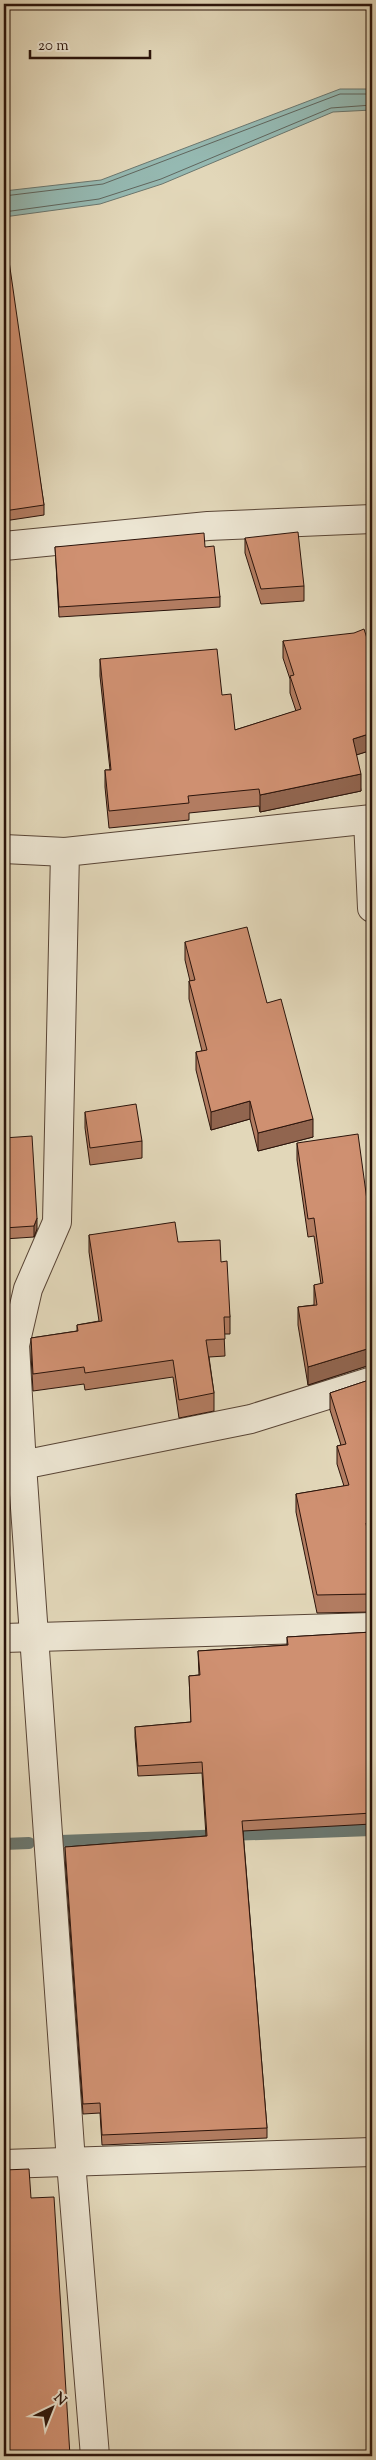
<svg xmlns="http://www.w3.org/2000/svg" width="376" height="2460" font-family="'Sorts Mill Goudy',serif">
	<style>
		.water { fill: #95b9b2; stroke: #6b776f }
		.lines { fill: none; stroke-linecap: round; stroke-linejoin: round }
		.shore { stroke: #60665e; stroke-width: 1 }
		.stream { stroke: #6b776f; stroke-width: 12 }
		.minor-casing { stroke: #594536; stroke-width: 30 }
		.minor { stroke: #ece5d2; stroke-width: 28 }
		.wall { fill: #b27c61; stroke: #2b140b }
		.shaded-wall { fill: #91654f; stroke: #2b140b }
		.building { fill: #cf9071; stroke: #2b140b }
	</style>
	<rect width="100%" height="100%" fill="#e2d7b9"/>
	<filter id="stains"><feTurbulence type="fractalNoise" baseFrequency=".004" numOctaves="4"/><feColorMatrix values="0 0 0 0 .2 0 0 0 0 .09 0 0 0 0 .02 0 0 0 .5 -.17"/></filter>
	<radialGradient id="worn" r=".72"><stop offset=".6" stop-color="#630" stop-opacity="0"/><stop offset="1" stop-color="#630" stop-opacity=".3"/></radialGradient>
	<polygon class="water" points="340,89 372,89 372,110 333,112 162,184 100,204 4,217 4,191 101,180"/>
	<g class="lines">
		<g class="shore">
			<polyline points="4,196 103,184 340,94 372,94"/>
			<polyline points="4,212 99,199 161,179 331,108 372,105"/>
		</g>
		<g class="stream">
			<polyline points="60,1841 372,1830"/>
			<polyline points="4,1844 29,1843"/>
		</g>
		<defs>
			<g id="minor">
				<polyline points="4,546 208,526 372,519"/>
				<polyline points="368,820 372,908"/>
				<polyline points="4,849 65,852"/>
				<polyline points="22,1465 251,1419 372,1381"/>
				<polyline points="4,1638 372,1627"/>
				<polyline points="4,2164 372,2152"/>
				<polyline points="95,2456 71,2162 22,1465 15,1345 28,1289 57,1222 65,852 372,819"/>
			</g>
		</defs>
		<use href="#minor" class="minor-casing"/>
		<use href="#minor" class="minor"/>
	</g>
	<g class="wall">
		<polygon points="4,247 44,505 44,515 4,521"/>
		<polygon points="245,538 304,586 304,601 261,604 245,553"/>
		<polygon points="55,547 205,547 220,597 220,607 59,617"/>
		<polygon points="283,641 372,654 372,750 356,755 361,791 260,812 259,806 189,813 189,820 109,828 105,787 105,770 110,770 100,676 100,659 222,695 235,730 296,711 290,693 290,679 283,658"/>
		<polygon points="185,942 267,1003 313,1137 258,1151 250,1119 211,1130 196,1070 196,1052 202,1051 189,999 189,981 190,981 185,960"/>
		<polygon points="85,1112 142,1141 142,1158 90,1165 85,1128"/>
		<polygon points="4,1138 37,1229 34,1237 4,1239"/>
		<polygon points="297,1143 372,1237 372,1278 370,1278 372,1292 372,1367 367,1366 308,1385 298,1325 298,1307 314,1305 314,1285 321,1284 314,1236 308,1237 297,1160"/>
		<polygon points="89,1235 178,1242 221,1262 230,1317 230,1334 224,1334 225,1356 209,1357 214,1393 214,1411 179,1418 173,1377 85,1390 84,1384 33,1391 31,1355 31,1338 77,1331 77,1325 99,1321 89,1252"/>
		<polygon points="372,1379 372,1539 369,1540 372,1559 372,1612 317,1613 296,1512 296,1494 344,1486 337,1464 337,1446 341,1445 330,1410 330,1393"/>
		<polygon points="372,1632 372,1824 243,1831 267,2128 267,2138 102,2145 100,2113 83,2114 65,1858 65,1847 206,1836 202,1773 138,1776 135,1737 135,1727 191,1722 189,1676 199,1675 198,1651 287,1645 287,1637"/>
	</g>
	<g class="shaded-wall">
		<polygon points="372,733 372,750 353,756 353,739"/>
		<polygon points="361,774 361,791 260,812 260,795"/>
		<polygon points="250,1101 250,1119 211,1130 211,1112"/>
		<polygon points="313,1119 313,1137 258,1151 258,1133"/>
		<polygon points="37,1218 37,1229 34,1237 34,1226"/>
		<polygon points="5,1304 5,1318 4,1325 4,1311"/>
		<polygon points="367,1349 367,1366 308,1385 308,1367"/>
		<polygon points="372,1521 372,1539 366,1541 366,1523"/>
	</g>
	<g class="building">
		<polygon points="4,247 7,247 44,505 4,511"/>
		<polygon points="298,532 304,586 261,589 245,538"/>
		<polygon points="204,533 205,547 214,546 220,597 59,607 55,547"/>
		<polygon points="364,629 372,654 372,733 353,739 361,774 260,795 259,789 188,796 189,803 109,811 105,770 111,770 100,659 217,649 222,695 231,694 235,730 301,709 290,676 294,675 283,641 354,633"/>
		<polygon points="247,927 267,1003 281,999 313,1119 258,1133 250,1101 211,1112 196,1052 207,1050 189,981 195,980 185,942"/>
		<polygon points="136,1104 142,1141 90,1148 85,1112"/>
		<polygon points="358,1134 372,1237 372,1261 368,1261 372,1292 372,1349 367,1349 308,1367 298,1307 317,1305 314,1285 323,1283 314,1218 308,1219 297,1143"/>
		<polygon points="32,1136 37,1218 34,1226 4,1228 4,1138"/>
		<polygon points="175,1222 178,1242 220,1240 221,1262 227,1261 230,1317 224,1317 225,1339 206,1340 214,1393 179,1400 173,1360 85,1373 84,1367 33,1374 31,1338 78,1331 77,1325 102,1321 89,1235"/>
		<polygon points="4,1278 5,1304 4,1311"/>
		<polygon points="372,1379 372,1521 366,1523 372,1559 372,1594 317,1595 296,1494 349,1485 337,1446 346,1444 330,1393"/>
		<polygon points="372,1632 372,1813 242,1821 267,2128 102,2135 100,2103 83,2104 65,1847 207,1836 202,1762 138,1766 135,1727 191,1722 189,1676 200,1675 198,1651 288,1645 287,1637"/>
		<polygon points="29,2169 31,2198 54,2197 70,2456 4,2456 4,2170"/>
	</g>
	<rect width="376" height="2460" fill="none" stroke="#e2d7b9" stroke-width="20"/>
	<rect x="5" y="5" width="366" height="2450" fill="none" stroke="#2b140b" stroke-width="2.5"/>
	<rect x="10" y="10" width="356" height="2440" fill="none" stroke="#2b140b"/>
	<g transform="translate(52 2408) rotate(43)" stroke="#ece5d2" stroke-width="4" paint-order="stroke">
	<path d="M0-4L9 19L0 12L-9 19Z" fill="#2b140b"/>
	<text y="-8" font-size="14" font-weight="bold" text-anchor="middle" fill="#2b140b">N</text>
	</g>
	<path d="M30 50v8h120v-8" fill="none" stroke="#2b140b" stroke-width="2.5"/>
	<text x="38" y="50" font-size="15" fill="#2b140b" stroke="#ece5d2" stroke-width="4" paint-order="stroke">20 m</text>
	<rect width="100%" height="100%" filter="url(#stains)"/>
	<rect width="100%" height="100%" fill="url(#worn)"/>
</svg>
